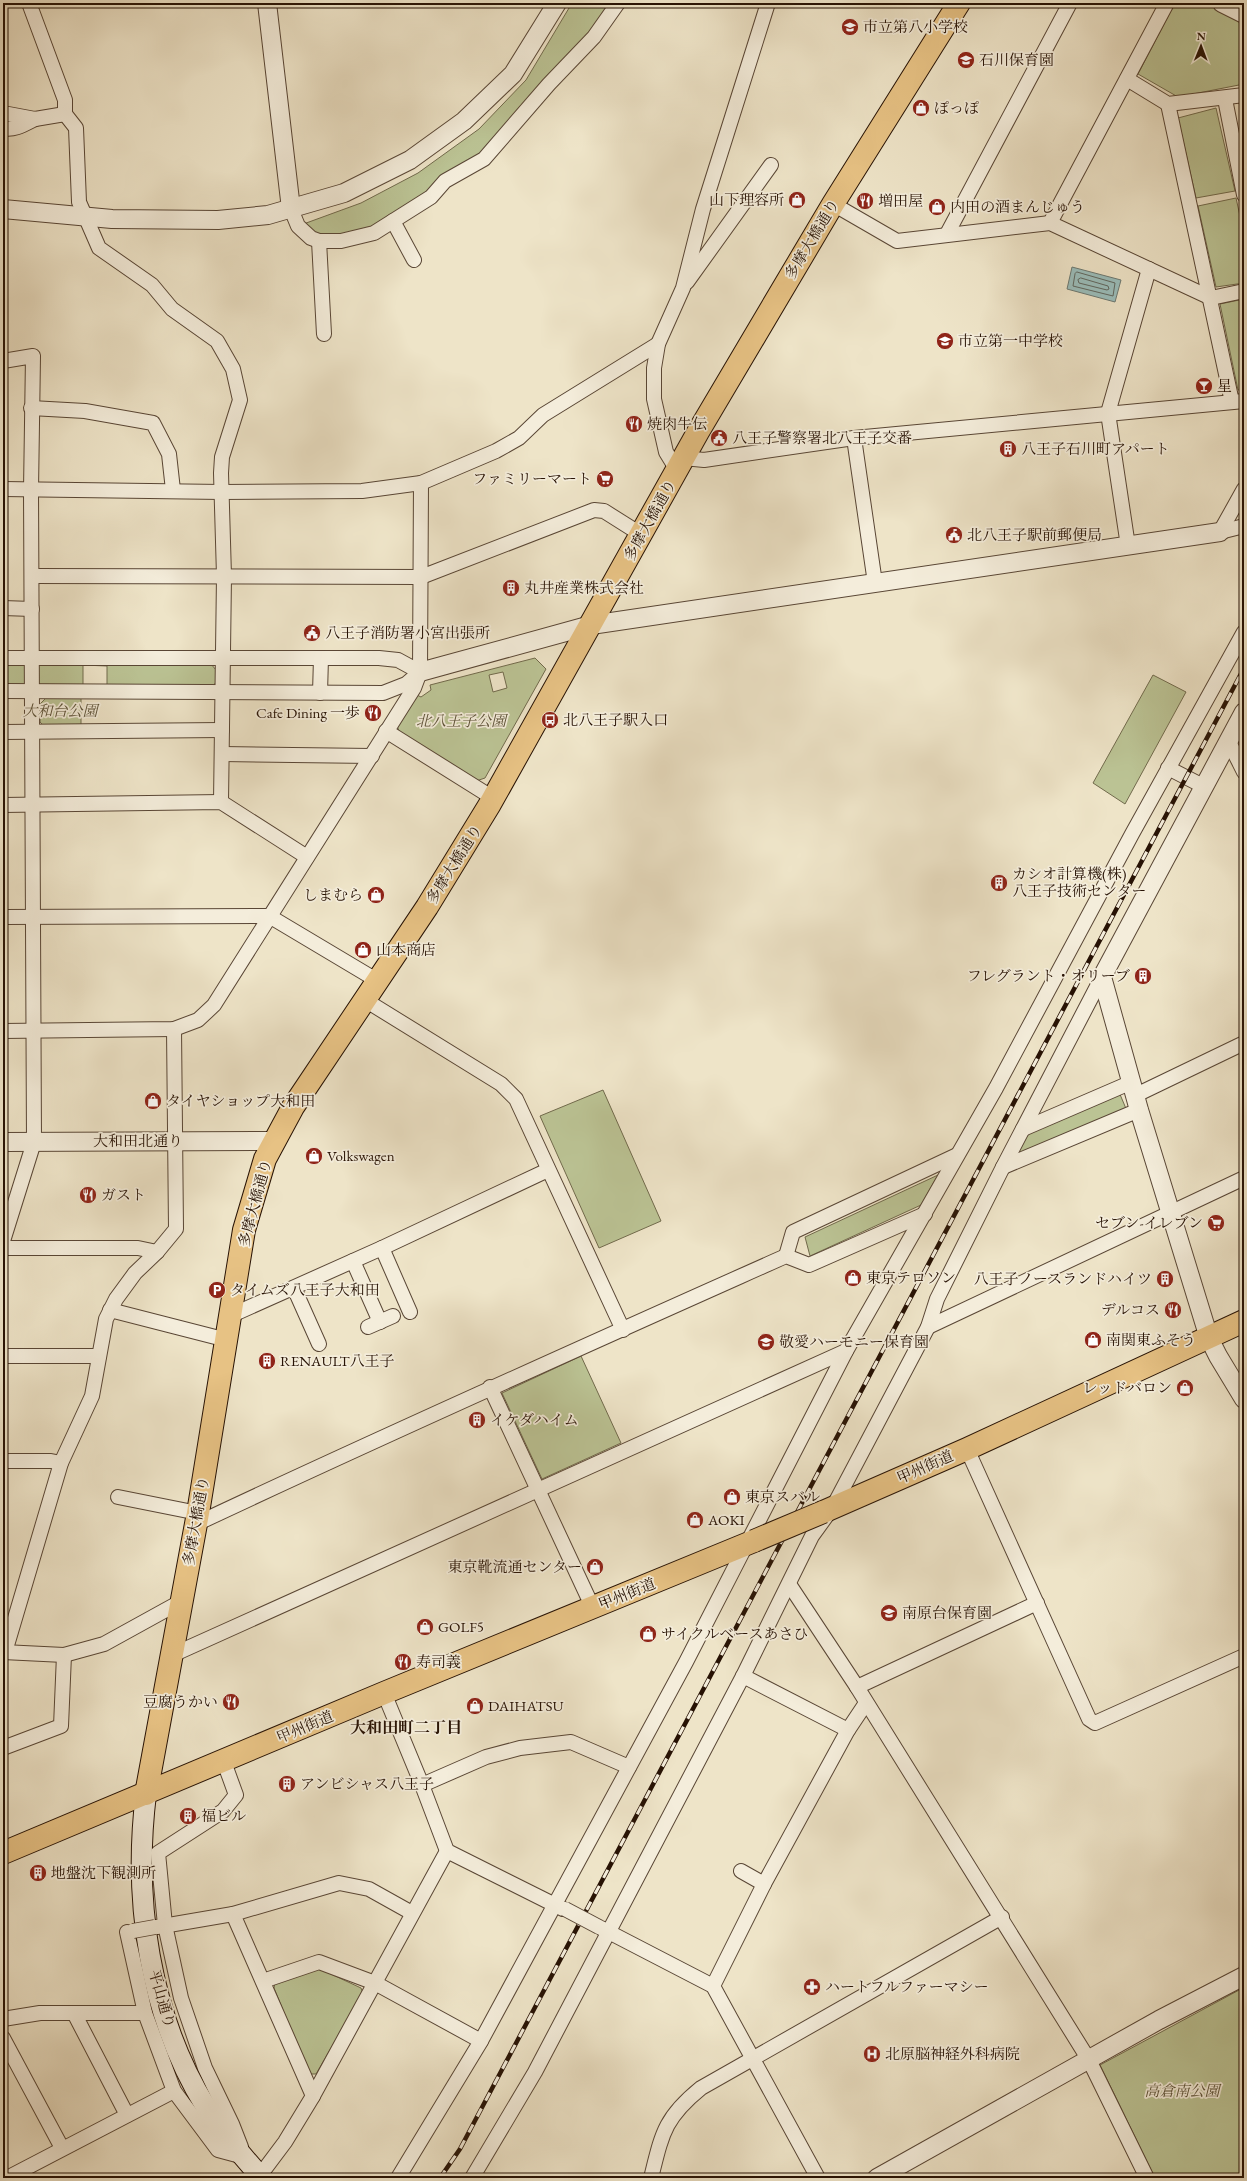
<svg xmlns="http://www.w3.org/2000/svg" width="1247" height="2181" font-family="'EB Garamond','Noto Serif JP',serif">
	<style>
		.green { fill: #bbc394; stroke: #716a4c; fill-rule: evenodd }
		.water { fill: #9bbebb; stroke: #6d7972 }
		.lines { fill: none; stroke-linecap: round; stroke-linejoin: round }
		.shore { stroke: #616860; stroke-width: 1 }
		.minor-casing { stroke: #594635; stroke-width: 16 }
		.tertiary-casing { stroke: #594635; stroke-width: 20 }
		.secondary-casing { stroke: #271204; stroke-width: 22 }
		.primary-casing { stroke: #271204; stroke-width: 24 }
		.trunk-casing { stroke: #271204; stroke-width: 24 }
		.minor { stroke: #f4eddb; stroke-width: 14 }
		.tertiary { stroke: #f4eddb; stroke-width: 18 }
		.secondary { stroke: #f4eddb; stroke-width: 20 }
		.primary { stroke: #e7c284; stroke-width: 22 }
		.trunk { stroke: #e7c284; stroke-width: 22 }
		.rail-casing { stroke: #271204; stroke-width: 4.5 }
		.rail { stroke: #f4eddb; stroke-width: 3; stroke-dasharray: 9; stroke-linecap: butt }
		.minor-bridge-casing { stroke: #594635; stroke-width: 16; stroke-linecap: butt }
		.trunk-bridge-casing { stroke: #271204; stroke-width: 24; stroke-linecap: butt }
		.minor-bridge { stroke: #f4eddb; stroke-width: 14 }
		.trunk-bridge { stroke: #e7c284; stroke-width: 22 }
		.labels { text-anchor: middle; stroke-width: 3.5; stroke-linejoin: round; paint-order: stroke }
		.poi-label { font-size: 15px; fill: #271204; stroke: #f4eddb; text-anchor: start }
		.street-label { font-size: 15px; fill: #271204; stroke: #f4eddb }
		.park-label { font-size: 15px; font-style: italic; fill: #5b5036; stroke: #f4eddb }
		.neighbourhood-label { font-size: 16px; font-weight: bold; fill: #271204; stroke: #f4eddb }
	</style>
	<rect width="100%" height="100%" fill="#eee4c8"/>
	<filter id="stains"><feTurbulence type="fractalNoise" baseFrequency=".005" numOctaves="4"/><feColorMatrix values="0 0 0 0 .2 0 0 0 0 .09 0 0 0 0 .02 0 0 0 .5 -.17"/></filter>
	<radialGradient id="worn" r=".72"><stop offset=".6" stop-color="#630" stop-opacity="0"/><stop offset="1" stop-color="#630" stop-opacity=".3"/></radialGradient>
	<g class="green">
		<polygon points="572,3 618,3 506,136 374,233 319,241 298,226 361,203 418,173 479,129 526,80"/>
		<polygon points="1175,3 1209,3 1244,22 1244,84 1178,97 1138,74"/>
		<polygon points="1216,108 1235,191 1196,198 1178,118"/>
		<polygon points="1236,198 1244,234 1244,283 1216,287 1198,206"/>
		<polygon points="1244,299 1244,389 1238,390 1220,304"/>
		<path d="M535,658L546,669L485,778L476,781L400,733L397,726L417,695L421,697L431,690L430,685ZM503,672L507,688L493,692L489,675Z"/>
		<path d="M3,662L211,664L216,670L218,680L211,688L3,689ZM83,665L107,666V686H83Z"/>
		<polygon points="1153,675 1186,692 1125,804 1093,783"/>
		<polygon points="48,696 81,696 81,726 44,726 40,722 40,704"/>
		<polygon points="603,1090 661,1221 599,1248 540,1116"/>
		<polygon points="1119,1092 1127,1111 1015,1159 1029,1131"/>
		<polygon points="938,1175 921,1205 810,1256 805,1237"/>
		<polygon points="581,1356 621,1443 542,1479 502,1393"/>
		<polygon points="318,1968 361,1988 363,1993 316,2074 309,2074 274,1988 275,1983"/>
		<polygon points="1241,1989 1244,1995 1244,2178 1155,2178 1100,2065"/>
	</g>
	<polygon class="water" points="1072,267 1121,280 1115,302 1067,289"/>
	<g class="lines">
		<g class="shore">
			<polygon points="1077,272 1115,283 1113,296 1073,286 1075,274"/>
			<polygon points="1081,278 1108,286 1109,289 1107,290 1079,283 1078,280"/>
		</g>
		<defs>
			<g id="minor">
				<polyline points="29,3 65,100 65,114 76,128 79,202 99,248 152,285 172,309 217,341 233,369 240,400 222,457 221,473 224,576 221,802"/>
				<polyline points="1127,79 1168,104 1244,95"/>
				<polyline points="1225,99 1244,195"/>
				<polyline points="1168,104 1232,402"/>
				<polyline points="3,113 35,119 65,114"/>
				<path d="M3,128C14,131 25,124 35,119"/>
				<polyline points="833,204 897,241 1050,223 1211,298 1244,291"/>
				<polyline points="291,209 298,226 311,238 319,241 341,241 374,233 431,197 445,181 484,159 549,84 594,37 618,3"/>
				<polyline points="393,221 414,260"/>
				<polyline points="1050,223 1167,3"/>
				<polyline points="947,234 1070,3"/>
				<polyline points="319,241 324,334"/>
				<polyline points="687,282 771,165"/>
				<polyline points="3,361 33,356 31,490 34,1142 3,1241"/>
				<polyline points="31,408 85,411 153,423 169,454 173,490"/>
				<polyline points="854,438 875,583"/>
				<polyline points="684,458 704,460 854,438 1244,401"/>
				<polyline points="677,470 666,452 654,399 654,368 658,344 683,288 703,209 768,3"/>
				<polyline points="3,489 222,492 362,491 421,483 496,451 519,438 543,415 658,344"/>
				<polyline points="1220,532 1244,489"/>
				<polyline points="1220,532 1244,526"/>
				<polyline points="1128,546 1108,413 1149,269"/>
				<polyline points="33,576 421,577 594,510 604,511 642,535"/>
				<polyline points="3,608 32,609"/>
				<polyline points="3,658 379,658 398,660 420,672"/>
				<polyline points="3,691 383,693 406,684 420,672"/>
				<polyline points="320,693 321,658"/>
				<polyline points="386,731 493,798"/>
				<polyline points="3,732 222,730"/>
				<polyline points="1229,742 1244,772"/>
				<polyline points="222,754 372,756"/>
				<polyline points="1168,768 1205,787"/>
				<polyline points="3,805 221,802 307,857"/>
				<polyline points="3,917 269,916 378,981"/>
				<polyline points="365,1000 501,1084 516,1099 623,1330"/>
				<polyline points="3,1031 174,1029 198,1020 214,1005 414,688 420,672 421,483"/>
				<polyline points="1136,1095 1244,1043"/>
				<polyline points="1023,1129 1132,1082"/>
				<polyline points="1003,1167 1139,1110"/>
				<polyline points="3,1248 138,1248 157,1252"/>
				<polyline points="382,1248 410,1312"/>
				<polyline points="786,1256 793,1232 957,1155"/>
				<polyline points="353,1261 380,1322"/>
				<polyline points="294,1288 319,1344"/>
				<polyline points="110,1310 227,1340"/>
				<polyline points="232,1315 382,1248 548,1170"/>
				<polyline points="368,1327 393,1316"/>
				<polyline points="928,1327 1244,1178"/>
				<polyline points="3,1356 99,1356"/>
				<polyline points="490,1387 593,1608"/>
				<polyline points="967,1449 1089,1719 1095,1723 1244,1656"/>
				<polyline points="3,1461 51,1461 61,1463"/>
				<polyline points="118,1497 198,1513"/>
				<path d="M196,1524C391,1432 589,1344 786,1256L809,1265L925,1214"/>
				<polyline points="789,1584 857,1687 1089,2060 1147,2178"/>
				<polyline points="3,1652 64,1655 104,1644 182,1601"/>
				<polyline points="5,1652 61,1463 92,1396 106,1319 116,1299 135,1273 157,1252 176,1229 174,1029"/>
				<polyline points="170,1656 846,1351"/>
				<polyline points="743,1676 848,1730"/>
				<polyline points="857,1687 1037,1603"/>
				<polyline points="384,1693 422,1785 447,1851 563,1909"/>
				<polyline points="3,1748 61,1726 64,1655"/>
				<polyline points="224,1762 236,1795 223,1811 158,1853 165,1925 181,1998 205,2068 232,2124 241,2147"/>
				<polyline points="422,1785 486,1757 520,1748 571,1742 629,1767"/>
				<polyline points="741,1871 764,1884"/>
				<polyline points="233,1914 313,2096"/>
				<polyline points="157,1927 233,1914 339,1883 369,1889 412,1913"/>
				<polyline points="601,1928 713,1986 818,2178"/>
				<polyline points="127,1932 145,2013 174,2091 218,2150 244,2157"/>
				<polyline points="263,1981 319,1962 375,1983 481,2041"/>
				<polyline points="713,1986 764,1884 848,1730 866,1703"/>
				<polyline points="74,2013 127,2115"/>
				<polyline points="3,2019 40,2013 145,2013"/>
				<polyline points="3,2038 62,2148"/>
				<polyline points="7,2178 174,2091"/>
				<polyline points="258,2178 285,2142 313,2096 447,1851"/>
				<polyline points="398,2178 481,2041 686,1662 846,1351 996,1088 1132,834 1244,632"/>
				<polyline points="472,2178 535,2072 743,1676 812,1536 833,1507 928,1327 937,1299 1003,1167 1102,977"/>
				<path d="M651,2178C662,2134 664,2118 701,2088L1002,1917"/>
			</g>
			<g id="tertiary">
				<polyline points="267,3 291,209"/>
				<polyline points="1222,3 1244,14"/>
				<polyline points="3,209 112,219 218,220 268,215 344,193 410,160 464,121 513,74 557,3"/>
				<polyline points="420,672 591,625 1220,532"/>
				<polyline points="1244,712 1102,977 1139,1110 1209,1338 1218,1356 1244,1399"/>
				<polyline points="3,1142 274,1141"/>
				<polyline points="877,2178 1159,2020 1244,1976"/>
			</g>
			<path id="secondary" d="M146,1794C133,1900 149,2015 206,2107C222,2132 242,2156 262,2178"/>
			<polyline id="primary" points="146,1794 198,1513 244,1230 265,1159 293,1107 427,907 490,804 698,432 833,204 959,3"/>
			<g id="trunk">
				<polyline points="823,1512 967,1449 1244,1321"/>
				<polyline points="3,1853 384,1693 754,1541"/>
			</g>
		</defs>
		<use href="#minor" class="minor-casing"/>
		<use href="#tertiary" class="tertiary-casing"/>
		<use href="#secondary" class="secondary-casing"/>
		<use href="#primary" class="primary-casing"/>
		<use href="#trunk" class="trunk-casing"/>
		<use href="#minor" class="minor"/>
		<use href="#tertiary" class="tertiary"/>
		<use href="#secondary" class="secondary"/>
		<use href="#primary" class="primary"/>
		<use href="#trunk" class="trunk"/>
		<defs>
			<polyline id="rail" points="440,2178 460,2149 1244,668"/>
		</defs>
		<use href="#rail" class="rail-casing"/>
		<use href="#rail" class="rail"/>
		<defs>
			<g id="minor-bridge">
				<polyline points="565,1909 599,1927"/>
				<polyline points="133,1931 155,1927"/>
			</g>
			<polyline id="trunk-bridge" points="754,1541 823,1512"/>
		</defs>
		<use href="#minor-bridge" class="minor-bridge-casing"/>
		<use href="#trunk-bridge" class="trunk-bridge-casing"/>
		<use href="#minor-bridge" class="minor-bridge"/>
		<use href="#trunk-bridge" class="trunk-bridge"/>
	</g>
	<defs>
		<symbol id="school-disc" viewBox="-11 -11 22 22"><circle r="9.5" fill="#8f2418" stroke="#f4eddb"/><path d="M0-5L7-2L0 1L-7-2ZM-4 1L0 2.5L4 1V4Q0 6-4 4Z" fill="#fff"/></symbol>
		<symbol id="shop-disc" viewBox="-11 -11 22 22"><circle r="9.5" fill="#8f2418" stroke="#f4eddb"/><path d="M-5-2.5h2.3a2.7 3.5 0 0 1 5.4 0H5L5.5 6h-11ZM-1.5-2.5h3a1.5 2.3 0 0 0-3 0Z" fill="#fff"/></symbol>
		<symbol id="restaurant-disc" viewBox="-11 -11 22 22"><circle r="9.5" fill="#8f2418" stroke="#f4eddb"/><path d="M-5-6h1v4h1v-4h1v4h1v-4h1v5L-1.5 .5V6h-2V.5L-5-1ZM5-6V6H3V1.5H1.5Q1.5-4 5-6Z" fill="#fff"/></symbol>
		<symbol id="bar-disc" viewBox="-11 -11 22 22"><circle r="9.5" fill="#8f2418" stroke="#f4eddb"/><path d="M-6-5H6L.8 .8V4.5H3.5V6h-7V4.5H-.8V.8Z" fill="#fff"/></symbol>
		<symbol id="civic-disc" viewBox="-11 -11 22 22"><circle r="9.5" fill="#8f2418" stroke="#f4eddb"/><path d="M-.6-6.5H3V-4.5H.6V-3L4-1V1h2V6H-6V1h2V-1L-.6-3ZM-1.2 2.5V6h2.4V2.5Z" fill="#fff"/></symbol>
		<symbol id="building-disc" viewBox="-11 -11 22 22"><circle r="9.5" fill="#8f2418" stroke="#f4eddb"/><path d="M-4-6H4V6H1V3H-1V6H-4ZM-2.5-4.3h1.7v1.8h-1.7ZM.8-4.3h1.7v1.8H.8ZM-2.5-1h1.7V.8h-1.7ZM.8-1h1.7V.8H.8Z" fill="#fff"/></symbol>
		<symbol id="supermarket-disc" viewBox="-11 -11 22 22"><circle r="9.5" fill="#8f2418" stroke="#f4eddb"/><path d="M-6-5.5h2.5l.6 2H6L4.5 2H-2.5L-4.4-4H-6ZM-1.5 3.2a1.3 1.3 0 1 0 .1 0ZM3 3.2a1.3 1.3 0 1 0 .1 0Z" fill="#fff"/></symbol>
		<symbol id="bus-disc" viewBox="-11 -11 22 22"><circle r="9.5" fill="#8f2418" stroke="#f4eddb"/><path d="M-5-6H5V4H4V6H2V4H-2V6H-4V4H-5ZM-3.5-4V0h7V-4ZM-3.5 1.2v1.5H-2V1.2ZM2 1.2v1.5H3.5V1.2Z" fill="#fff"/></symbol>
		<symbol id="parking-disc" viewBox="-11 -11 22 22"><circle r="9.5" fill="#8f2418" stroke="#f4eddb"/><path d="M-3.5-5.5H1a3.5 3.5 0 0 1 0 7H-1V5.5H-3.5ZM-1-3.4V-.6H.8a1.4 1.4 0 0 0 0-2.8Z" fill="#fff"/></symbol>
		<symbol id="pharmacy-disc" viewBox="-11 -11 22 22"><circle r="9.5" fill="#8f2418" stroke="#f4eddb"/><path d="M-2-6h4v4h4v4h-4v4h-4v-4h-4v-4h4Z" fill="#fff"/></symbol>
		<symbol id="hospital-disc" viewBox="-11 -11 22 22"><circle r="9.5" fill="#8f2418" stroke="#f4eddb"/><path d="M-5-5h3v3.5h4V-5h3V5h-3V1.5h-4V5h-3Z" fill="#fff"/></symbol>
	</defs>
	<g fill-rule="evenodd">
		<use href="#school-disc" x="840" y="17" width="20" height="20"/>
		<use href="#school-disc" x="956" y="50" width="20" height="20"/>
		<use href="#shop-disc" x="911" y="98" width="20" height="20"/>
		<use href="#shop-disc" x="787" y="190" width="20" height="20"/>
		<use href="#restaurant-disc" x="855" y="191" width="20" height="20"/>
		<use href="#shop-disc" x="927" y="197" width="20" height="20"/>
		<use href="#school-disc" x="935" y="331" width="20" height="20"/>
		<use href="#bar-disc" x="1194" y="376" width="20" height="20"/>
		<use href="#restaurant-disc" x="624" y="414" width="20" height="20"/>
		<use href="#civic-disc" x="709" y="428" width="20" height="20"/>
		<use href="#building-disc" x="998" y="439" width="20" height="20"/>
		<use href="#supermarket-disc" x="595" y="469" width="20" height="20"/>
		<use href="#civic-disc" x="944" y="525" width="20" height="20"/>
		<use href="#building-disc" x="501" y="578" width="20" height="20"/>
		<use href="#civic-disc" x="302" y="623" width="20" height="20"/>
		<use href="#restaurant-disc" x="363" y="703" width="20" height="20"/>
		<use href="#bus-disc" x="540" y="710" width="20" height="20"/>
		<use href="#building-disc" x="989" y="873" width="20" height="20"/>
		<use href="#shop-disc" x="366" y="885" width="20" height="20"/>
		<use href="#shop-disc" x="353" y="940" width="20" height="20"/>
		<use href="#building-disc" x="1133" y="966" width="20" height="20"/>
		<use href="#shop-disc" x="143" y="1091" width="20" height="20"/>
		<use href="#shop-disc" x="304" y="1146" width="20" height="20"/>
		<use href="#restaurant-disc" x="78" y="1185" width="20" height="20"/>
		<use href="#supermarket-disc" x="1206" y="1213" width="20" height="20"/>
		<use href="#shop-disc" x="843" y="1268" width="20" height="20"/>
		<use href="#building-disc" x="1155" y="1269" width="20" height="20"/>
		<use href="#parking-disc" x="207" y="1280" width="20" height="20"/>
		<use href="#restaurant-disc" x="1163" y="1300" width="20" height="20"/>
		<use href="#shop-disc" x="1083" y="1330" width="20" height="20"/>
		<use href="#school-disc" x="756" y="1332" width="20" height="20"/>
		<use href="#building-disc" x="257" y="1351" width="20" height="20"/>
		<use href="#shop-disc" x="1175" y="1378" width="20" height="20"/>
		<use href="#building-disc" x="467" y="1410" width="20" height="20"/>
		<use href="#shop-disc" x="722" y="1487" width="20" height="20"/>
		<use href="#shop-disc" x="685" y="1510" width="20" height="20"/>
		<use href="#shop-disc" x="585" y="1557" width="20" height="20"/>
		<use href="#school-disc" x="879" y="1603" width="20" height="20"/>
		<use href="#shop-disc" x="415" y="1617" width="20" height="20"/>
		<use href="#shop-disc" x="638" y="1624" width="20" height="20"/>
		<use href="#restaurant-disc" x="393" y="1652" width="20" height="20"/>
		<use href="#restaurant-disc" x="221" y="1692" width="20" height="20"/>
		<use href="#shop-disc" x="465" y="1696" width="20" height="20"/>
		<use href="#building-disc" x="277" y="1774" width="20" height="20"/>
		<use href="#building-disc" x="178" y="1806" width="20" height="20"/>
		<use href="#building-disc" x="28" y="1863" width="20" height="20"/>
		<use href="#pharmacy-disc" x="802" y="1977" width="20" height="20"/>
		<use href="#hospital-disc" x="862" y="2044" width="20" height="20"/>
	</g>
	<g class="labels">
		<g class="poi-label">
			<text x="863" y="32">市立第八小学校</text>
			<text x="979" y="65">石川保育園</text>
			<text x="934" y="113">ぽっぽ</text>
			<text x="784" y="205" text-anchor="end">山下理容所</text>
			<text x="878" y="206">増田屋</text>
			<text x="950" y="212">内田の酒まんじゅう</text>
			<text x="958" y="346">市立第一中学校</text>
			<text x="1217" y="391">星</text>
			<text x="647" y="429">焼肉牛伝</text>
			<text x="732" y="443">八王子警察署北八王子交番</text>
			<text x="1021" y="454">八王子石川町アパート</text>
			<text x="592" y="484" text-anchor="end">ファミリーマート</text>
			<text x="967" y="540">北八王子駅前郵便局</text>
			<text x="524" y="593">丸井産業株式会社</text>
			<text x="325" y="638">八王子消防署小宮出張所</text>
			<text x="360" y="718" text-anchor="end">Cafe Dining 一歩</text>
			<text x="563" y="725">北八王子駅入口</text>
			<text x="1012" y="879">カシオ計算機(株)<tspan x="1012" dy="17">八王子技術センター</tspan></text>
			<text x="363" y="900" text-anchor="end">しまむら</text>
			<text x="376" y="955">山本商店</text>
			<text x="1130" y="981" text-anchor="end">フレグラント・オリーブ</text>
			<text x="166" y="1106">タイヤショップ大和田</text>
			<text x="327" y="1161">Volkswagen</text>
			<text x="101" y="1200">ガスト</text>
			<text x="1203" y="1228" text-anchor="end">セブン-イレブン</text>
			<text x="866" y="1283">東京テロソン</text>
			<text x="1152" y="1284" text-anchor="end">八王子ノースランドハイツ</text>
			<text x="230" y="1295">タイムズ八王子大和田</text>
			<text x="1160" y="1315" text-anchor="end">デルコス</text>
			<text x="1106" y="1345">南関東ふそう</text>
			<text x="779" y="1347">敬愛ハーモニー保育園</text>
			<text x="280" y="1366">RENAULT八王子</text>
			<text x="1172" y="1393" text-anchor="end">レッドバロン</text>
			<text x="490" y="1425">イケダハイム</text>
			<text x="745" y="1502">東京スバル</text>
			<text x="708" y="1525">AOKI</text>
			<text x="582" y="1572" text-anchor="end">東京靴流通センター</text>
			<text x="902" y="1618">南原台保育園</text>
			<text x="438" y="1632">GOLF5</text>
			<text x="661" y="1639">サイクルベースあさひ</text>
			<text x="416" y="1667">寿司義</text>
			<text x="218" y="1707" text-anchor="end">豆腐うかい</text>
			<text x="488" y="1711">DAIHATSU</text>
			<text x="300" y="1789">アンビシャス八王子</text>
			<text x="201" y="1821">福ビル</text>
			<text x="51" y="1878">地盤沈下観測所</text>
			<text x="825" y="1992">ハートフルファーマシー</text>
			<text x="885" y="2059">北原脳神経外科病院</text>
		</g>
		<g class="street-label">
			<text transform="translate(812 239) rotate(-59)" y="5">多摩大橋通り</text>
			<text transform="translate(650 520) rotate(-61)" y="5">多摩大橋通り</text>
			<text transform="translate(454 864) rotate(-58)" y="5">多摩大橋通り</text>
			<text x="138" y="1146">大和田北通り</text>
			<text transform="translate(255 1203) rotate(-75)" y="5">多摩大橋通り</text>
			<text transform="translate(925 1467) rotate(-24)" y="5">甲州街道</text>
			<text transform="translate(196 1521) rotate(-80)" y="5">多摩大橋通り</text>
			<text transform="translate(627 1594) rotate(-22)" y="5">甲州街道</text>
			<text transform="translate(305 1727) rotate(-23)" y="5">甲州街道</text>
			<text transform="translate(162 1999) rotate(74)" y="5">平山通り</text>
		</g>
		<g class="park-label">
			<text x="60" y="716">大和台公園</text>
			<text x="461" y="726">北八王子公園</text>
			<text x="1182" y="2096">高倉南公園</text>
		</g>
		<g class="neighbourhood-label">
			<text x="406" y="1733">大和田町二丁目</text>
		</g>
	</g>
	<rect width="1247" height="2181" fill="none" stroke="#eee4c8" stroke-width="16"/>
	<rect x="4" y="4" width="1239" height="2173" fill="none" stroke="#271204" stroke-width="2"/>
	<rect x="8" y="8" width="1231" height="2165" fill="none" stroke="#271204"/>
	<g transform="translate(1201 46) rotate(1)" stroke="#f4eddb" stroke-width="3" paint-order="stroke">
	<path d="M0-3L7 15L0 10L-7 15Z" fill="#271204"/>
	<text y="-6" font-size="11" font-weight="bold" text-anchor="middle" fill="#271204">N</text>
	</g>
	<rect width="100%" height="100%" filter="url(#stains)"/>
	<rect width="100%" height="100%" fill="url(#worn)"/>
</svg>
